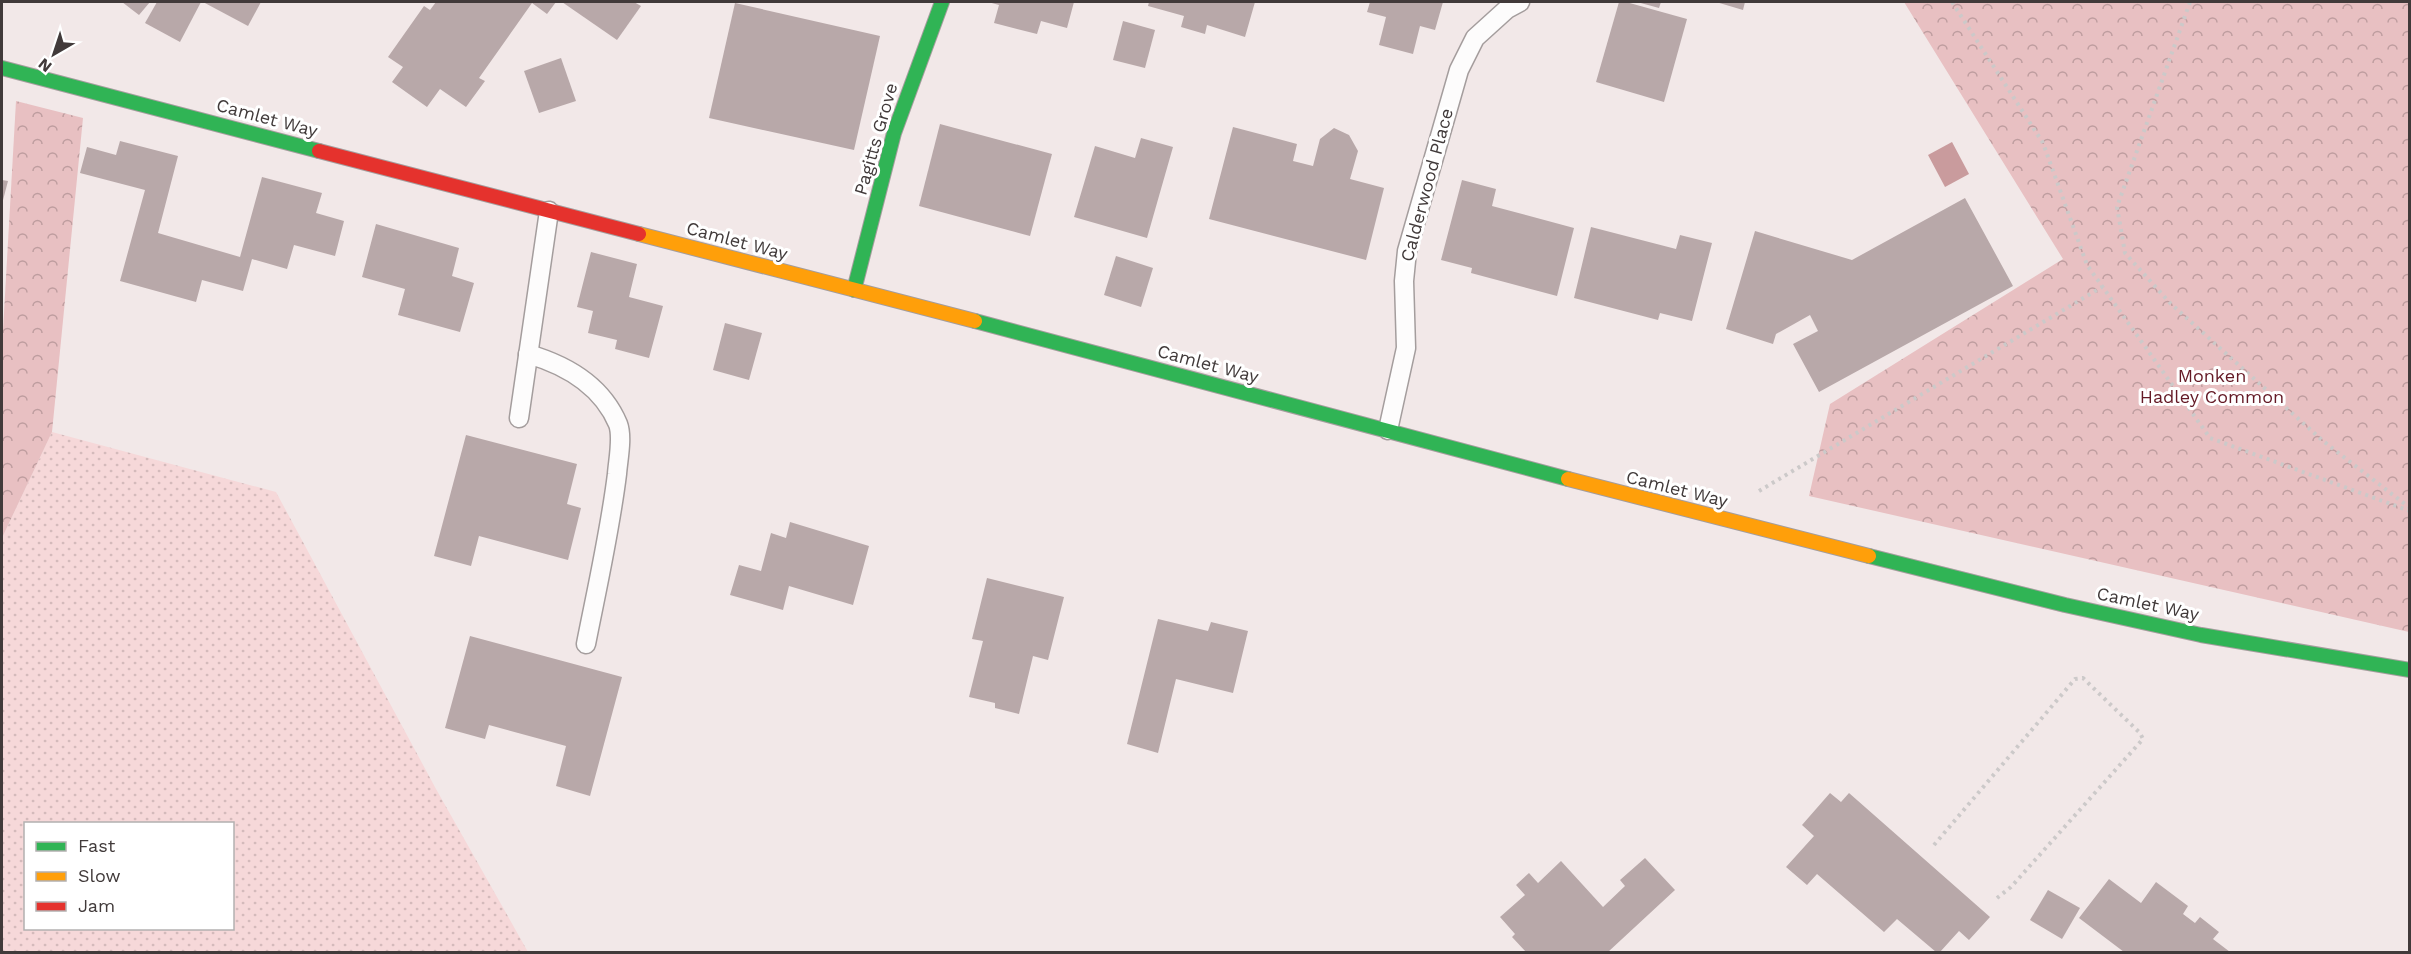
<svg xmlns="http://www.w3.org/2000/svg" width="2411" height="954" font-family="'Work Sans',sans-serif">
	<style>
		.grass { fill: url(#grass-dots); fill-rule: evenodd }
		.forest { fill: url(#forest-crowns) }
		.water { fill: #c99b9d }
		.building { fill: #b8a8a9 }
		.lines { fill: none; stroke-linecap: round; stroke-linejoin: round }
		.lane-casing { stroke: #a49d9d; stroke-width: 21 }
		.fast-casing { stroke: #a49d9d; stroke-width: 16 }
		.slow-casing { stroke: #a49d9d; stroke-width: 16 }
		.jam-casing { stroke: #a49d9d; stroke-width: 16 }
		.path { stroke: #ccc9c9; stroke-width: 4; stroke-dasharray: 3 4.5; stroke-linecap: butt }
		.lane { stroke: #fdfcfc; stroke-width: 18 }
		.fast { stroke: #30b455; stroke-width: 14 }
		.slow { stroke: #ff9f0a; stroke-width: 14 }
		.jam { stroke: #e5322d; stroke-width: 14 }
		.labels { text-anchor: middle; stroke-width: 6; stroke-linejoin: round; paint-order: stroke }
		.street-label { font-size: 18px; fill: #413a3a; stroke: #fff }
		.park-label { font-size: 18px; fill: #641925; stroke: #fff }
	</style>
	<defs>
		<pattern id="grass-dots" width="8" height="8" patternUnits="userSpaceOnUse" patternTransform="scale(1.5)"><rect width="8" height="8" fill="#f6d8d9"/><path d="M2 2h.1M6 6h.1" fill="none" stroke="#d4babb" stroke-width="1.8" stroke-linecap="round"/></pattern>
		<pattern id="forest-crowns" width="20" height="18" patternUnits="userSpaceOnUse" patternTransform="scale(1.5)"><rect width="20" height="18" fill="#e8c0c2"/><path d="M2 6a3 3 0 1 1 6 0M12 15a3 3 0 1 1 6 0" fill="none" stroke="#be9d9f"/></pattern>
	</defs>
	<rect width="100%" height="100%" fill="#f2e8e8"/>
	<path class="grass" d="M52,432L276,492L436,789L528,952H2V538ZM26,824H232V928H26Z"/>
	<g class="forest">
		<polygon points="1904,2 2409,2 2409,632 1809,496 1830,404 2063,259"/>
		<polygon points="16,101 83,118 52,432 2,538 2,348"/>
	</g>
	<polygon class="water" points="1952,142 1969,174 1945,187 1928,155"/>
	<g class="building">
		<polygon points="122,2 150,2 139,15"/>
		<polygon points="157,2 201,2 180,42 145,23"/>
		<polygon points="203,2 261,2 248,26"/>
		<polygon points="436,2 556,2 547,14 532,3 479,78 485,81 466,107 440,89 427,107 392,82 403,67 388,57 424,6 430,10"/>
		<polygon points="562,2 634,2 641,6 617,40"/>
		<polygon points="988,2 1074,2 1067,28 1041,21 1037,34 994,23 999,5"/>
		<polygon points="1149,2 1255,2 1245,37 1207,25 1205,34 1181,27 1184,16 1148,6"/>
		<polygon points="1370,2 1443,2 1435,30 1420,26 1413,54 1379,45 1386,17 1367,12"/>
		<polygon points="1619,2 1626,2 1687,19 1664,102 1596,82"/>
		<polygon points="1637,2 1661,2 1659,8"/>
		<polygon points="1716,2 1745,2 1743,10"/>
		<polygon points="735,3 880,36 854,150 709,118"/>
		<polygon points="1123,21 1155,30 1145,68 1113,60"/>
		<polygon points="561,58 576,101 539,113 524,71"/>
		<polygon points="940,124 1052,154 1030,236 919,206"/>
		<polygon points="1233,127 1297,144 1293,161 1313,166 1320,139 1334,128 1349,135 1358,151 1350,179 1384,188 1366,260 1209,219"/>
		<polygon points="1141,138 1173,147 1147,238 1074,217 1095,146 1135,158"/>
		<polygon points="120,141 178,156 158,233 240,257 262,177 322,193 316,213 344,221 335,256 294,245 287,269 252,259 243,291 202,280 196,302 120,281 145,190 80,173 87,147 116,155"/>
		<polygon points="2,180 8,181 2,204"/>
		<polygon points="1462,180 1496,189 1492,206 1574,228 1557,296 1471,273 1472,268 1441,260"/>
		<polygon points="1965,198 2013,286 1819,392 1793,344 1818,331 1810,315 1776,334 1773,344 1726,329 1755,231 1852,260"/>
		<polygon points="376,224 459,248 452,276 474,283 460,332 398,315 405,289 362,277"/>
		<polygon points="1591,227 1676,249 1680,235 1712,243 1692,321 1660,313 1658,320 1574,298"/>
		<polygon points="591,252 637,264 629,297 663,306 649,358 615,349 617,340 588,333 593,311 577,307"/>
		<polygon points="1116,256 1153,268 1141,307 1104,295"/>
		<polygon points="725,323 762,333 749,380 713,370"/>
		<polygon points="466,435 577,464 567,504 581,508 568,560 479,536 471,566 434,556"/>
		<polygon points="790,522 869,546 853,605 789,586 783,610 730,595 739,565 761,571 771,533 786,538"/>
		<polygon points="987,578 1064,597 1048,660 1033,656 1019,714 995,708 995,703 969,697 983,641 972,639"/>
		<polygon points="1158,619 1208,631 1211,622 1248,631 1233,693 1176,679 1158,753 1127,744"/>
		<polygon points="470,636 622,677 590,796 556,786 566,746 489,725 485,739 445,728"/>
		<polygon points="1830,793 1841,802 1849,793 1990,917 1969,940 1959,931 1940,952 1936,952 1897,919 1884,932 1817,874 1807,885 1786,867 1814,836 1802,825"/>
		<polygon points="1645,858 1675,890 1608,952 1526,952 1512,937 1515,934 1500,917 1525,895 1516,885 1529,873 1538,883 1561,861 1603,907 1625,886 1620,880"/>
		<polygon points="2109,879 2141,903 2156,882 2188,906 2183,914 2195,923 2200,917 2219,932 2213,939 2230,952 2124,952 2079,918"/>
		<polygon points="2048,890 2080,908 2062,939 2030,920"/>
	</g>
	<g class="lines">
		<defs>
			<g id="lane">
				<path d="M528,354C566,365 602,386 618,424C623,437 618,460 617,474C610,531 597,588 586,644"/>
				<polyline points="519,418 549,211"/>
				<polyline points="1388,430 1406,348 1404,281 1407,251 1459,70 1475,38 1507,9 1520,2"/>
			</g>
			<g id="fast">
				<polyline points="2,68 319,151"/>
				<polyline points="854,290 894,133 942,2"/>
				<polyline points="975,321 1568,479"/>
				<polyline points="1869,556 2065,605 2201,635 2410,670"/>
			</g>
			<g id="slow">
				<polyline points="639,234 975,321"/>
				<polyline points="1568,479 1869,556"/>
			</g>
			<polyline id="jam" points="319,151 639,234"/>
		</defs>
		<use href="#lane" class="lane-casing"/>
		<use href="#fast" class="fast-casing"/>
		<use href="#slow" class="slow-casing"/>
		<use href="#jam" class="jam-casing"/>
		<g class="path">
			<polyline points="1952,2 2043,143 2087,265 2210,438 2410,511"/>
			<polyline points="2190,2 2117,207 2125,253 2170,303 2323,441 2410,508"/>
			<polyline points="1759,491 2102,287"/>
			<polyline points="1934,845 2075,679 2083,678 2140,733 2143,739 2011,887 1997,898"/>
		</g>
		<use href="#lane" class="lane"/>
		<use href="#fast" class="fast"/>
		<use href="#slow" class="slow"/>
		<use href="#jam" class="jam"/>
	</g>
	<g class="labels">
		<g class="street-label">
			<text transform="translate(267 118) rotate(15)" y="6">Camlet Way</text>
			<text transform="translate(876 139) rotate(-74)" y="6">Pagitts Grove</text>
			<text transform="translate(1427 185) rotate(-75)" y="6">Calderwood Place</text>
			<text transform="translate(737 241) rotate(15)" y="6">Camlet Way</text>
			<text transform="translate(1208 364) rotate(15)" y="6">Camlet Way</text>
			<text transform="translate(1677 489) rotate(14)" y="6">Camlet Way</text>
			<text transform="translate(2148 604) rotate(12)" y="6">Camlet Way</text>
		</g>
		<g class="park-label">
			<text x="2212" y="382">Monken<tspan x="2212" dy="21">Hadley Common</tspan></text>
		</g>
	</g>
	<rect width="2411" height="954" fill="none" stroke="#413a3a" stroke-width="6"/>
	<rect x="24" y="822" width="210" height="108" fill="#ffffff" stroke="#b3b0b0" stroke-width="1.5"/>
	<rect x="36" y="842" width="30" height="9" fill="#30b455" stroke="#b3b0b0" stroke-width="1.5"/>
	<text x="78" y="852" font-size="18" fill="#413a3a">Fast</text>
	<rect x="36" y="872" width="30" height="9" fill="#ff9f0a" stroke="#b3b0b0" stroke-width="1.5"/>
	<text x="78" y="882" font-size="18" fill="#413a3a">Slow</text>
	<rect x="36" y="902" width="30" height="9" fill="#e5322d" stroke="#b3b0b0" stroke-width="1.5"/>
	<text x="78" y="912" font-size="18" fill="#413a3a">Jam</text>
	<g transform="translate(54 54) rotate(219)" stroke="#ffffff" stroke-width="4.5" paint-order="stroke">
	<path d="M0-4.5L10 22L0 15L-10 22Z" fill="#413a3a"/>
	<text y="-9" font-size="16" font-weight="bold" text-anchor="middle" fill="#413a3a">N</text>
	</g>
</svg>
